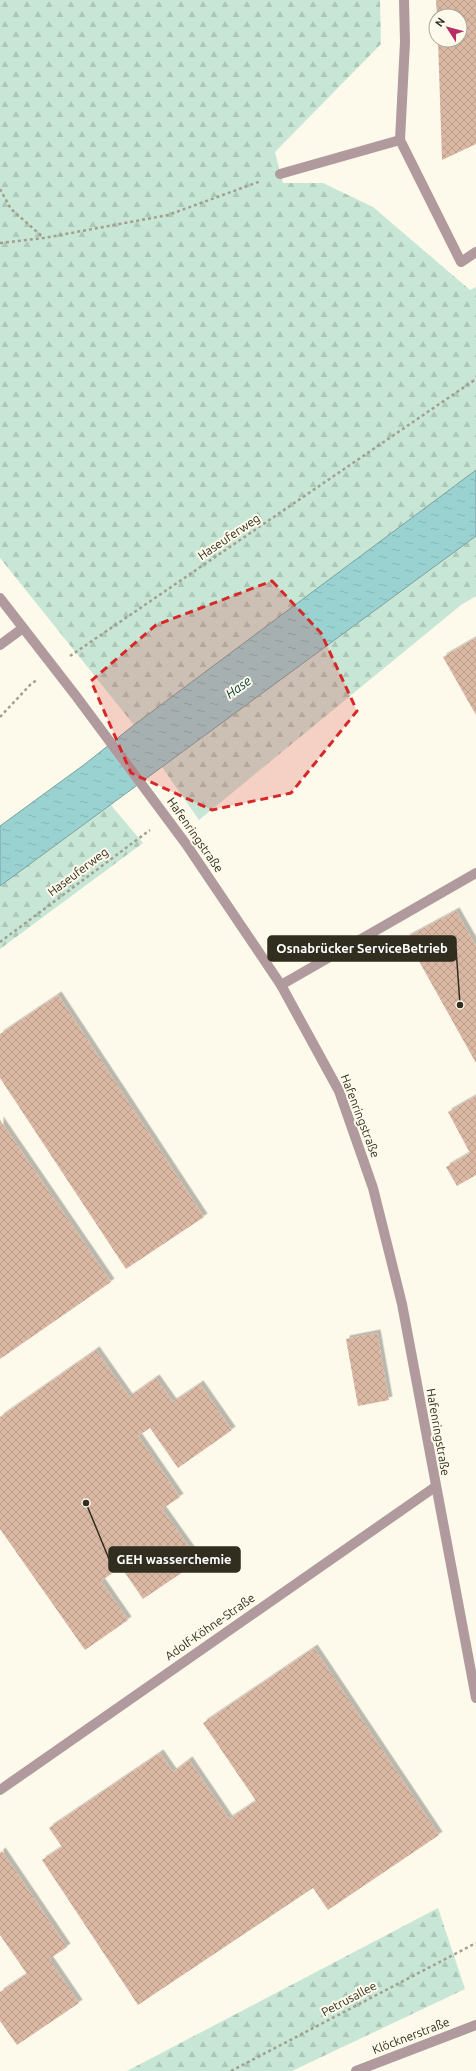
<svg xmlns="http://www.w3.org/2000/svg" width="476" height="2071" font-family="Ubuntu,sans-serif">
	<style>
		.forest { fill: url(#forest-firs) }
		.water { fill: url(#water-ripples); stroke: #7aa09c }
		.building { fill: url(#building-cross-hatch); filter: url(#shadow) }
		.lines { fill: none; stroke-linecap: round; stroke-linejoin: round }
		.path { stroke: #a29f90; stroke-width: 2.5; stroke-dasharray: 3 3; stroke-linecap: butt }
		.minor { stroke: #b09a9d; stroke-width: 10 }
		.marked { fill: #d62828; fill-opacity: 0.2; stroke: #d62828; stroke-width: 3; stroke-dasharray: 8 5; stroke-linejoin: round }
		.labels { text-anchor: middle; stroke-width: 4; stroke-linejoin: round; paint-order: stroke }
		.street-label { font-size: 12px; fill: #312d1f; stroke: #fdfaeb }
		.water-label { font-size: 13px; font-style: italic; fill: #02393a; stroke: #fdfaeb }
		.leader { fill: none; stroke: #312d1f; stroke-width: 1.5 }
		.callout-dot { fill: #312d1f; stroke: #fdfaeb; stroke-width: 1.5 }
		.callout { fill: #312d1f; stroke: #312d1f; stroke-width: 1.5 }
		.callout-label { font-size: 13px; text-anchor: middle; font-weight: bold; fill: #fff }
	</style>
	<defs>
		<pattern id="forest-firs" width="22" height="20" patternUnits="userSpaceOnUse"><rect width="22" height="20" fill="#c8e6d6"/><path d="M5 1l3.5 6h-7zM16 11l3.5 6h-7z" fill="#acc6b7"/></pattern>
		<pattern id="water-ripples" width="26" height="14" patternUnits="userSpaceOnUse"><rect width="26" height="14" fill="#9ad2d2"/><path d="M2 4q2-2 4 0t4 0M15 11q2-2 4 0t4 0" fill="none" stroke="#85b5b4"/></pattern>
		<pattern id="building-cross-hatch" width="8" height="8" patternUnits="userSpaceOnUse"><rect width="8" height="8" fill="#dab8a3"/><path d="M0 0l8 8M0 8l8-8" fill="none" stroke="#bc9e8c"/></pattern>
		<filter id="shadow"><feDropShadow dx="3.5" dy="-3.5" stdDeviation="0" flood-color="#0004"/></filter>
	</defs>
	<rect width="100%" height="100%" fill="#fdfaeb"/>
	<g class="forest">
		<polygon points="0,0 380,0 381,44 275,152 283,183 323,183 373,207 470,290 476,287 476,470 134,725 0,558"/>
		<polygon points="476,536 476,596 461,605 199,820 162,767"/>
		<polygon points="110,804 143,843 0,949 0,886"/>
		<polygon points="438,1908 465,1989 292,2071 127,2071"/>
	</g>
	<polygon class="water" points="476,470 476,536 0,886 0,826 85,764 134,725"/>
	<g class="building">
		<polygon points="436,0 476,0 476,144 442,160 438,40 460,40 460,16 437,16"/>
		<polygon points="476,638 476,715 443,657"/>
		<polygon points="456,911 476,946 476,1063 406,938"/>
		<polygon points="58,995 204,1217 126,1269 0,1078 0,1034"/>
		<polygon points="476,1096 476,1175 457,1186 446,1167 470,1153 448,1112"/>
		<polygon points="0,1120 111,1282 0,1359"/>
		<polygon points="377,1333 389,1400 358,1406 346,1339"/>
		<polygon points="96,1350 129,1397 156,1378 173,1402 200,1384 232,1430 178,1468 150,1428 138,1436 180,1497 162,1509 199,1561 143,1599 121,1567 101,1581 128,1620 85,1650 0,1529 0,1417"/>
		<polygon points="314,1648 439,1835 328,1910 313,1888 138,2005 42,1860 62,1847 49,1828 160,1753 173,1772 189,1760 229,1819 256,1801 203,1723"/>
		<polygon points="2,1851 67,1947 49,1959 79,2003 17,2045 0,2021 0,1992 27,1974 0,1935 0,1853"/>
	</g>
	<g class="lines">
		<g class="path">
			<polyline points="0,189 11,209 44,238"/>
			<polyline points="0,243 44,238 168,215 261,181"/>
			<polyline points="70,656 476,379"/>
			<polyline points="0,717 30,685 38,679"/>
			<polyline points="0,942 150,830"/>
			<polyline points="231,2071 476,1943"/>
		</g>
		<g class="minor">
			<polyline points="404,0 405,42 400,140 461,262 476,252"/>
			<polyline points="280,174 400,140"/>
			<polyline points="0,598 76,696 186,844 281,985 339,1091 373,1188 402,1304 476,1698"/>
			<polyline points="0,645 23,628"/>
			<polyline points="281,985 476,873"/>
			<polyline points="0,1790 435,1487"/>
			<polyline points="356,2071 476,2025"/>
		</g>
	</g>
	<path class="marked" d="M272,581L321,633L357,711L291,793L212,810L131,773L91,681L156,625Z"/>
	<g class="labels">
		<g class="street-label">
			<text transform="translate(229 537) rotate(-34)" y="4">Haseuferweg</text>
			<text transform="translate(195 835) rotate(55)" y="4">Hafenringstraße</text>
			<text transform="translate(78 872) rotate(-37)" y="4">Haseuferweg</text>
			<text transform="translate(360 1116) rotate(69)" y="4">Hafenringstraße</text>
			<text transform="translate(438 1432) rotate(80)" y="4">Hafenringstraße</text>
			<text transform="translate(210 1627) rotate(-35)" y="4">Adolf-Köhne-Straße</text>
			<text transform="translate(349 1999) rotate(-28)" y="4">Petrusallee</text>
			<text transform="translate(411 2036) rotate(-21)" y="4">Klöcknerstraße</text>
		</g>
		<g class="water-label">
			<text transform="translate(238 687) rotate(-36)" y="5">Hase</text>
		</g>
	</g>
	<path class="leader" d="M460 1005L456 948M86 1503L109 1559"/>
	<g class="callout-dot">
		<circle cx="460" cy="1005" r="4"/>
		<circle cx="86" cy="1503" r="4"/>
	</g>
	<g class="callout">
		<rect x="268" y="936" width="188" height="25" rx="4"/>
		<rect x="109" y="1547" width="131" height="25" rx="4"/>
	</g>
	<g class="callout-label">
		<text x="362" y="953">Osnabrücker ServiceBetrieb</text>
		<text x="174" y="1564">GEH wasserchemie</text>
	</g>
	<g transform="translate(448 28) rotate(306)"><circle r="19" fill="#fdfaeb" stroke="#aba899"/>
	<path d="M0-3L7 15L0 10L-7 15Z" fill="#b82d66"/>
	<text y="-6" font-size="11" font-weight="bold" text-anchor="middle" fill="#312d1f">N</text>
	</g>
</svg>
